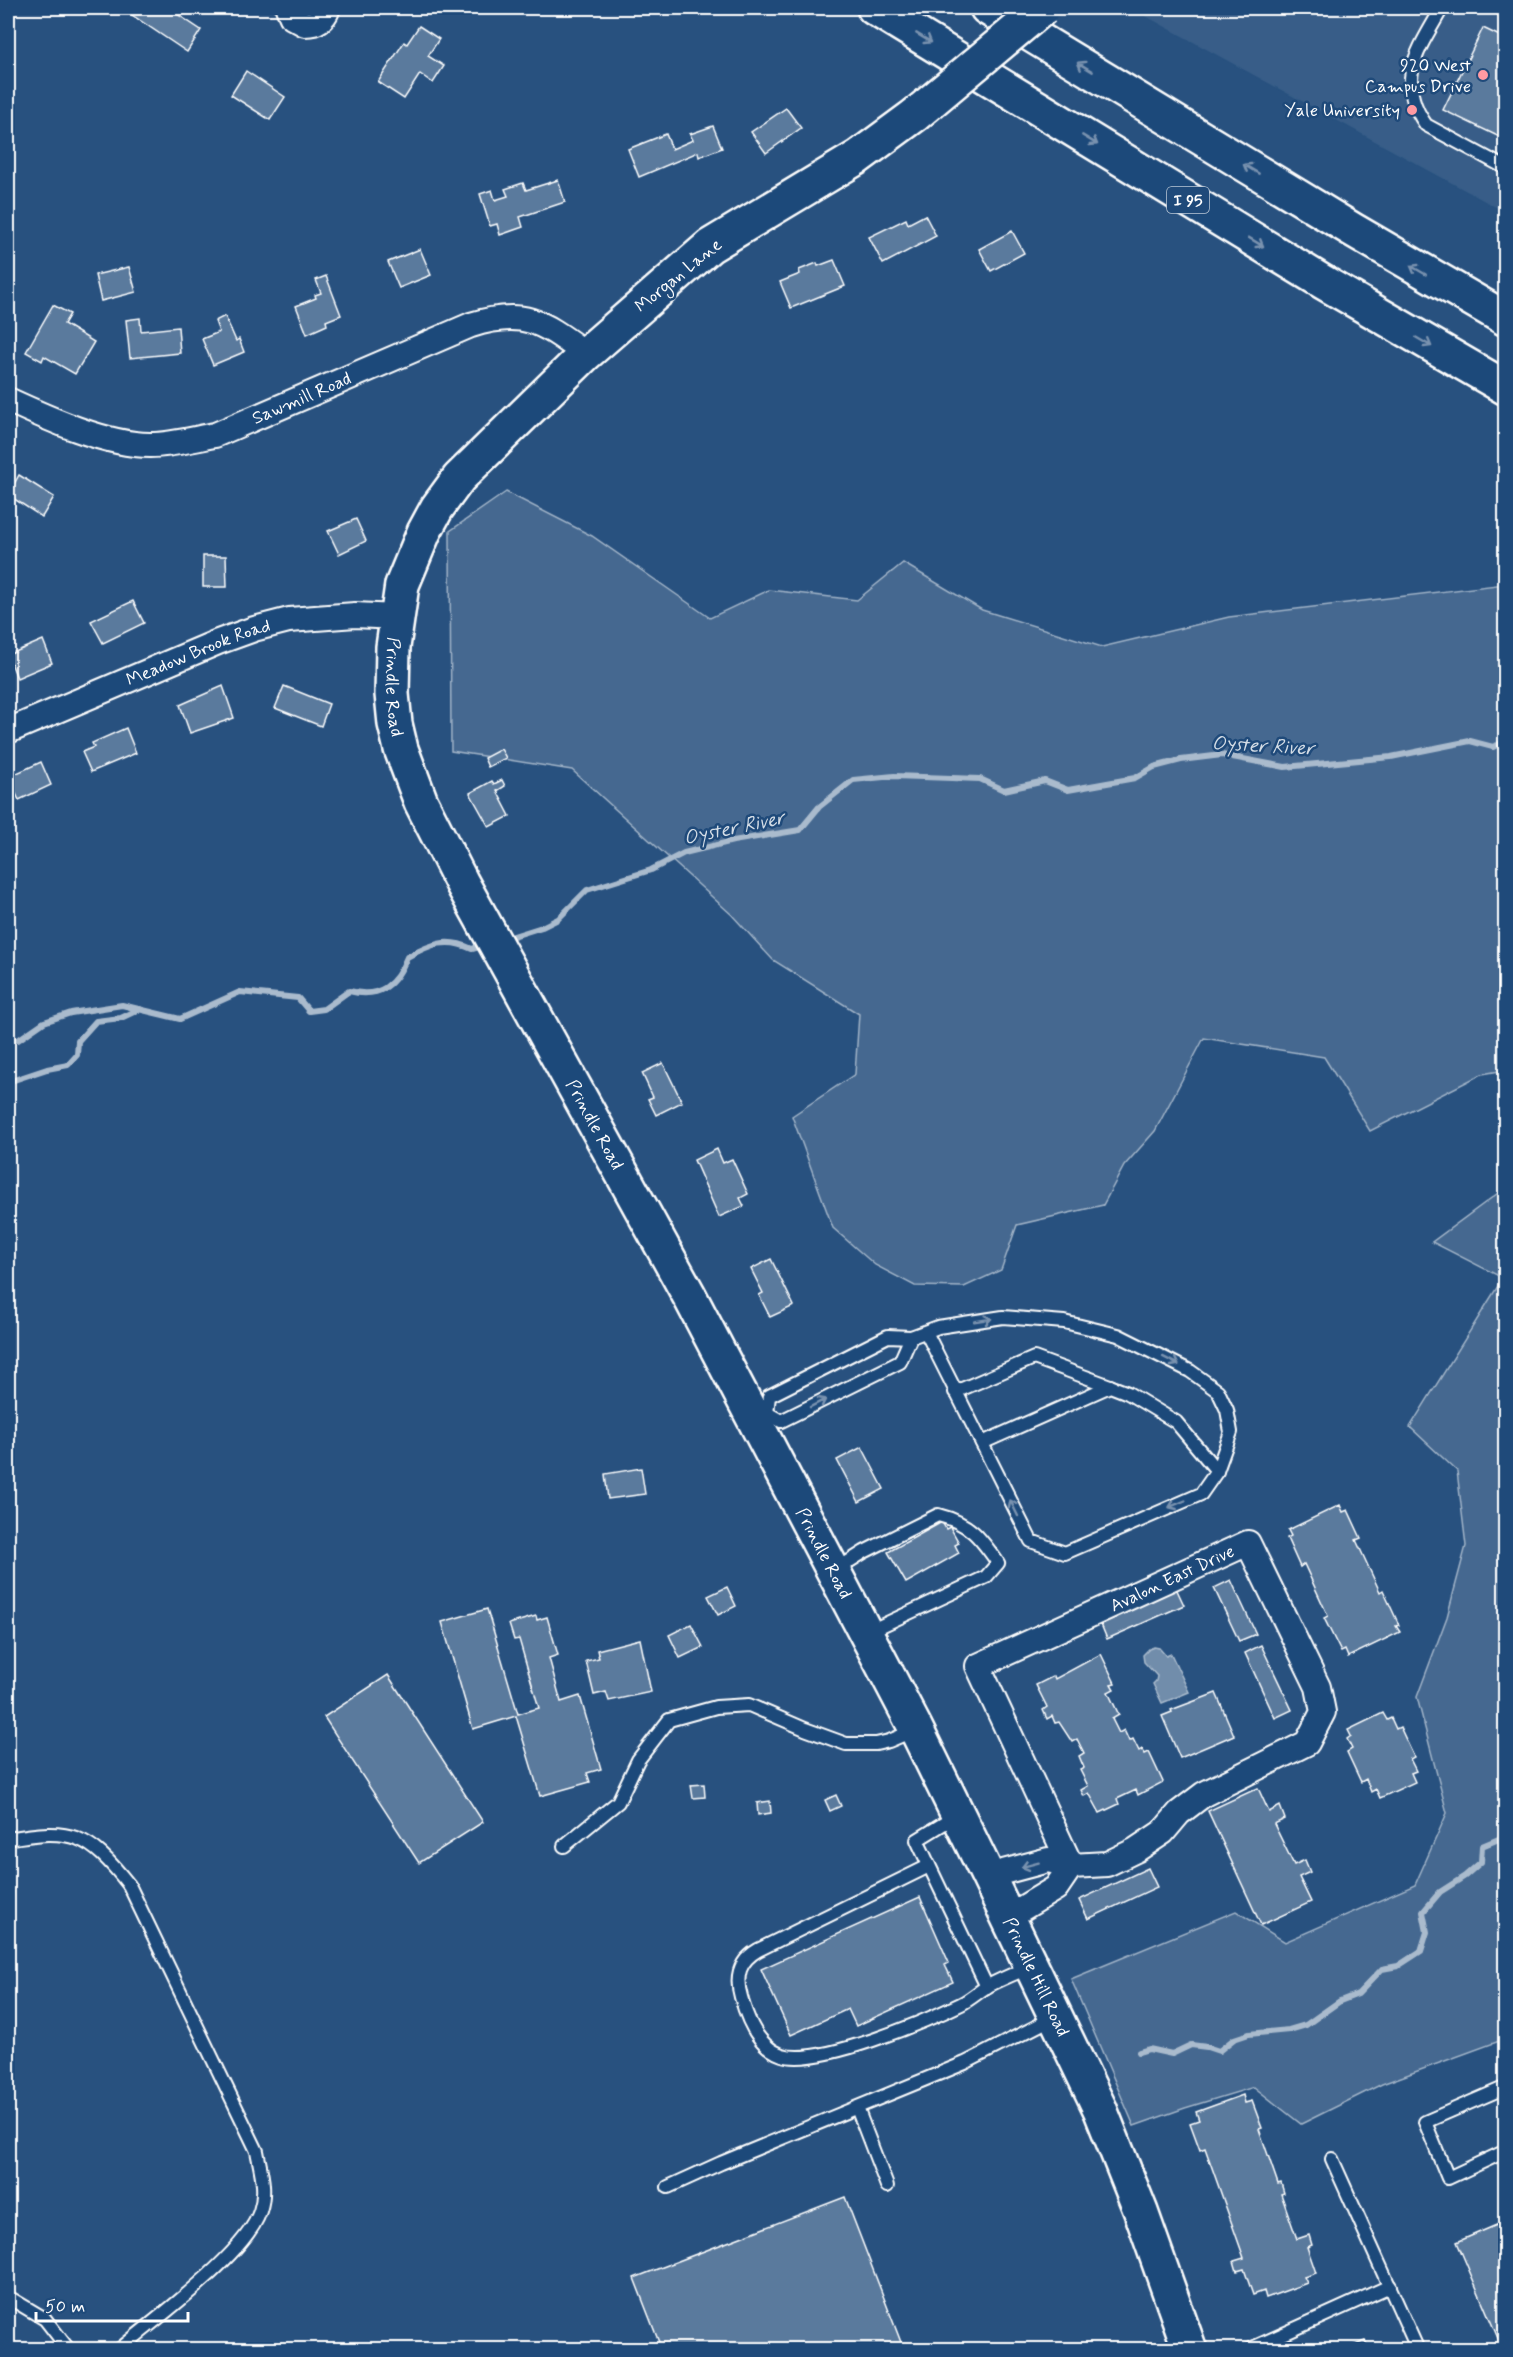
<svg xmlns="http://www.w3.org/2000/svg" width="1513" height="2357" font-family="Mynerve,sans-serif">
	<style>
		.built { fill: #375d88 }
		.green { fill: #446890; stroke: #a2b4c8; stroke-width: 1.5 }
		.water { fill: #718dab; stroke: #aabbcd; stroke-width: 1.5 }
		.lines { fill: none; stroke-linecap: round; stroke-linejoin: round }
		.stream { stroke: #aabbcd; stroke-width: 6 }
		.building { fill: #5a7a9d; stroke: #fff; stroke-width: 1.5 }
		.lane-casing { stroke: #fff; stroke-width: 16 }
		.street-casing { stroke: #fff; stroke-width: 28 }
		.secondary-casing { stroke: #fff; stroke-width: 38 }
		.highway-casing { stroke: #fff; stroke-width: 38 }
		.lane { stroke: #1f4a7a; stroke-width: 12 }
		.street { stroke: #1f4a7a; stroke-width: 24 }
		.secondary { stroke: #1f4a7a; stroke-width: 33 }
		.highway { stroke: #1f4a7a; stroke-width: 33 }
		.secondary-bridge-casing { stroke: #fff; stroke-width: 38; stroke-linecap: butt }
		.secondary-bridge { stroke: #1f4a7a; stroke-width: 33 }
		.oneway { stroke: #7992af }
		.poi-dot { fill: #ff9aa2; stroke: #1f4a7a; stroke-width: 2 }
		.labels { text-anchor: middle; stroke-width: 5; stroke-linejoin: round; paint-order: stroke }
		.shield { fill: #1f4a7a; stroke: #bcc9d7; stroke-width: 1.5 }
		.shield-label { font-size: 16px; font-weight: bold; fill: #fff }
		.poi-label { font-size: 18px; fill: #fff; stroke: #1f4a7a; text-anchor: end }
		.street-label { font-size: 18px; fill: #fff; stroke: #1f4a7a }
		.water-label { font-size: 20px; font-style: italic; fill: #d4dde6; stroke: #1f4a7a }
	</style>
	<rect width="100%" height="100%" fill="#28517f"/>
	<filter id="ink" filterUnits="userSpaceOnUse"><feTurbulence type="fractalNoise" baseFrequency=".0167" numOctaves="2"/><feDisplacementMap in="SourceGraphic" scale="12" xChannelSelector="R" yChannelSelector="G"/><feConvolveMatrix kernelMatrix="1 2 1 2 8 2 1 2 1" color-interpolation-filters="sRGB"/></filter>
	<g filter="url(#ink)">
		<polygon class="built" points="1131,8 1505,8 1505,212"/>
		<g class="green">
			<polygon points="506,492 592,536 710,618 769,590 857,600 903,563 982,610 1102,647 1229,617 1505,584 1505,1070 1482,1074 1370,1131 1324,1057 1204,1038 1155,1131 1124,1166 1103,1205 1017,1225 1001,1270 964,1287 915,1286 875,1265 833,1228 792,1116 855,1074 859,1014 773,960 732,915 572,770 451,751 450,531"/>
			<polygon points="1505,1188 1505,2039 1382,2084 1301,2124 1254,2087 1185,2108 1134,2126 1071,1979 1236,1911 1285,1942 1415,1885 1447,1813 1417,1697 1447,1617 1466,1546 1457,1471 1410,1427 1503,1278 1432,1242"/>
		</g>
		<polygon class="water" points="1154,1647 1159,1648 1166,1656 1171,1654 1189,1692 1162,1703 1153,1684 1156,1681 1157,1676 1144,1662 1143,1655 1149,1649"/>
		<g class="lines">
			<g class="stream">
				<polyline points="504,939 542,927 558,919 587,890 651,870 684,853 733,841 800,830 819,807 853,780 894,776 980,779 1004,790 1045,781 1068,790 1135,778 1154,767 1181,760 1222,755 1285,767 1391,757 1470,741 1493,747 1506,741"/>
				<path d="M8,1040H18L44,1022L71,1013L122,1005L180,1019L240,992L298,998L309,1011L324,1009L349,991C380,999 396,985 407,957C431,944 447,937 472,949L486,945"/>
				<polyline points="8,1082 47,1069 68,1065 77,1055 78,1041 96,1021 121,1018 140,1009"/>
				<polyline points="1139,2052 1149,2049 1172,2054 1191,2045 1207,2047 1219,2051 1234,2039 1249,2034 1289,2030 1306,2025 1340,2001 1358,1994 1382,1969 1398,1966 1421,1951 1427,1932 1423,1912 1440,1892 1465,1876 1481,1862 1482,1846 1506,1836"/>
			</g>
		</g>
		<g class="building">
			<polygon points="137,8 168,8 201,30 187,52 132,15"/>
			<polygon points="443,8 465,8 458,15 452,15 445,12"/>
			<polygon points="419,26 439,39 428,56 444,66 433,83 420,74 404,99 378,82 404,42 407,44"/>
			<polygon points="1483,28 1506,39 1506,140 1443,110"/>
			<polygon points="246,71 285,97 270,120 231,95"/>
			<polygon points="786,108 801,128 766,153 751,132"/>
			<polygon points="713,126 722,148 699,157 698,152 639,177 628,149 666,134 672,149 693,140 690,134"/>
			<polygon points="558,180 565,202 520,217 523,227 500,235 497,224 490,226 480,194 492,190 495,200 508,196 505,189 523,183 526,190"/>
			<polygon points="925,215 936,236 883,264 869,237 906,219 908,224"/>
			<polygon points="1012,231 1024,253 991,271 979,249"/>
			<polygon points="420,249 431,275 399,288 388,262"/>
			<polygon points="834,260 845,286 791,308 780,282 800,274 799,270 817,263 818,266"/>
			<polygon points="129,267 136,292 101,301 95,275"/>
			<polygon points="326,276 341,315 326,321 327,325 307,334 296,306 316,298 315,295 321,293 316,280"/>
			<polygon points="53,305 70,314 64,324 94,342 75,374 44,356 42,361 26,352"/>
			<polygon points="225,316 236,341 239,339 244,352 213,365 202,339 219,332 215,321"/>
			<polygon points="140,318 141,331 178,327 180,353 130,358 126,320"/>
			<polygon points="19,475 54,497 42,517 8,495"/>
			<polygon points="356,519 366,541 339,554 328,531"/>
			<polygon points="203,556 226,556 227,587 203,587"/>
			<polygon points="133,601 144,623 103,643 91,621"/>
			<polygon points="43,640 52,663 17,678 8,655"/>
			<polygon points="223,686 234,718 190,733 180,705"/>
			<polygon points="284,686 329,704 321,726 275,708"/>
			<polygon points="126,728 136,753 91,772 82,752 94,747 92,743"/>
			<polygon points="501,749 506,758 488,767 484,758"/>
			<polygon points="41,762 51,785 19,800 8,777"/>
			<polygon points="502,780 505,786 497,791 510,816 489,827 470,793 492,781 494,784"/>
			<polygon points="663,1063 682,1102 656,1115 648,1099 653,1097 642,1073"/>
			<polygon points="717,1149 723,1163 732,1159 748,1194 740,1198 744,1206 719,1217 694,1160"/>
			<polygon points="771,1259 794,1306 770,1317 759,1295 763,1293 751,1269"/>
			<polygon points="862,1447 884,1489 859,1502 837,1460"/>
			<polygon points="641,1468 645,1494 608,1499 605,1474"/>
			<polygon points="1340,1505 1343,1512 1348,1510 1361,1538 1356,1540 1380,1592 1383,1590 1399,1625 1396,1626 1400,1632 1348,1657 1345,1650 1341,1652 1324,1618 1328,1616 1304,1564 1300,1567 1287,1538 1291,1536 1288,1530"/>
			<polygon points="942,1522 946,1529 950,1527 959,1543 955,1545 959,1553 906,1583 888,1552"/>
			<polygon points="1231,1580 1256,1634 1239,1641 1214,1588"/>
			<polygon points="727,1587 736,1606 718,1615 708,1596"/>
			<polygon points="1176,1588 1184,1605 1107,1639 1100,1622"/>
			<polygon points="487,1609 518,1714 539,1708 519,1639 514,1640 509,1624 536,1616 537,1620 547,1617 558,1655 549,1658 561,1702 580,1696 601,1769 587,1773 590,1782 540,1796 516,1716 473,1729 442,1622"/>
			<polygon points="691,1624 703,1647 680,1658 669,1635"/>
			<polygon points="640,1639 651,1692 609,1701 606,1692 594,1695 586,1661 599,1658 597,1650"/>
			<polygon points="1261,1645 1292,1710 1275,1718 1245,1653"/>
			<polygon points="1101,1654 1115,1683 1111,1684 1114,1689 1108,1692 1119,1715 1112,1719 1119,1733 1124,1730 1129,1741 1133,1739 1139,1751 1142,1749 1145,1754 1149,1752 1163,1782 1138,1795 1136,1790 1117,1799 1119,1804 1100,1813 1089,1793 1084,1796 1081,1790 1088,1786 1080,1770 1084,1768 1079,1756 1084,1753 1077,1739 1072,1742 1059,1722 1055,1723 1052,1716 1047,1719 1043,1710 1047,1707 1036,1685 1054,1676 1055,1679"/>
			<polygon points="388,1675 483,1822 419,1863 324,1717"/>
			<polygon points="1216,1693 1234,1735 1180,1758 1162,1716 1172,1712 1171,1710"/>
			<polygon points="1383,1713 1387,1720 1391,1718 1396,1729 1400,1727 1414,1757 1410,1759 1416,1771 1411,1773 1415,1782 1380,1798 1376,1789 1371,1792 1366,1779 1361,1782 1347,1752 1352,1749 1347,1739 1351,1736 1348,1730"/>
			<polygon points="704,1784 705,1797 693,1798 691,1785"/>
			<polygon points="1258,1788 1269,1812 1280,1806 1285,1819 1274,1824 1294,1865 1305,1860 1310,1872 1299,1877 1311,1902 1261,1925 1208,1811"/>
			<polygon points="836,1795 841,1806 830,1811 825,1800"/>
			<polygon points="770,1801 771,1813 758,1815 757,1803"/>
			<polygon points="1148,1868 1157,1887 1088,1919 1079,1900"/>
			<polygon points="8,1883 13,1892 12,1904 8,1907"/>
			<polygon points="920,1897 949,1963 945,1965 953,1982 856,2026 848,2009 791,2035 761,1969"/>
			<polygon points="1243,2095 1245,2103 1252,2101 1262,2128 1259,2129 1278,2184 1281,2183 1284,2193 1281,2194 1297,2239 1309,2235 1312,2245 1307,2247 1316,2273 1304,2277 1307,2283 1266,2298 1264,2291 1253,2295 1244,2269 1237,2271 1234,2261 1244,2258 1205,2148 1200,2150 1190,2123 1199,2120 1196,2112"/>
			<polygon points="845,2197 904,2350 662,2350 634,2278"/>
			<polygon points="1506,2221 1506,2350 1503,2350 1457,2242"/>
			<polygon points="1365,2341 1372,2350 1343,2350"/>
		</g>
		<g class="lines">
			<defs>
				<g id="lane">
					<path d="M1442,8C1419,49 1394,80 1426,125L1506,168"/>
					<polyline points="955,1392 1034,1358 1110,1386"/>
					<polyline points="767,1413 769,1396 888,1336 911,1337 938,1327 1003,1317 1064,1322 1118,1335 1190,1371 1218,1391 1227,1410 1231,1432 1217,1471 1201,1494 1065,1553 1031,1541 926,1332"/>
					<polyline points="767,1413 781,1421 900,1362 911,1337"/>
					<polyline points="982,1443 1110,1386 1128,1393 1176,1422 1217,1471"/>
					<path d="M834,1571L864,1552L938,1515C970,1523 980,1537 998,1563L986,1577L868,1632"/>
					<polyline points="956,1816 917,1840 987,1987"/>
					<path d="M8,1839C71,1827 89,1834 129,1885L257,2151C261,2172 267,2190 260,2211C247,2253 155,2319 119,2350"/>
					<polyline points="564,1846 618,1802 638,1760 669,1720 716,1707 749,1705 805,1729 846,1744 876,1744 889,1741 915,1730"/>
					<path d="M929,1866L758,1950C739,1961 735,1976 741,1997C747,2019 758,2047 782,2055C818,2067 926,2021 961,2004C971,1999 979,1991 988,1986C1001,1979 1016,1973 1030,1967"/>
					<polyline points="1506,2087 1425,2122 1448,2178 1506,2151"/>
					<polyline points="857,2108 887,2186"/>
					<polyline points="1332,2159 1418,2350"/>
					<polyline points="668,2187 721,2163 965,2063 1055,2017"/>
					<polyline points="8,2297 45,2319 69,2350"/>
					<polyline points="1248,2350 1390,2286"/>
				</g>
				<g id="street">
					<path d="M288,8L292,17L305,24C317,24 324,19 328,8"/>
					<path id="s1" d="M8,400C47,418 106,445 150,445C172,445 193,439 215,435L471,325C526,308 543,323 586,354"/>
					<path id="s2" d="M8,731L218,642L254,629L289,620L355,615L396,617"/>
					<polyline points="988,1876 1048,1860 1071,1866 1107,1864 1136,1850 1163,1832 1179,1813 1204,1794 1307,1743 1323,1712 1318,1687 1248,1543 978,1666 1071,1866"/>
					<polyline points="1008,1917 1056,1888 1071,1866"/>
				</g>
				<g id="secondary">
					<path id="s3" d="M915,115L858,157L710,246L586,354L459,478L437,508L424,532L402,585L393,647L392,694L395,724L401,749L421,802L462,883L690,1297L916,1729L988,1876L1100,2109L1141,2212L1190,2350"/>
				</g>
				<g id="highway">
					<polyline points="874,8 1323,282 1506,388"/>
					<polyline points="987,8 1353,230 1506,319"/>
				</g>
			</defs>
			<use href="#lane" class="lane-casing"/>
			<use href="#street" class="street-casing"/>
			<use href="#secondary" class="secondary-casing"/>
			<use href="#highway" class="highway-casing"/>
			<use href="#lane" class="lane"/>
			<use href="#street" class="street"/>
			<use href="#secondary" class="secondary"/>
			<use href="#highway" class="highway"/>
			<defs>
				<polyline id="secondary-bridge" points="915,115 1043,8"/>
			</defs>
			<use href="#secondary-bridge" class="secondary-bridge-casing"/>
			<use href="#secondary-bridge" class="secondary-bridge"/>
		</g>
		<defs><path id="oneway-shaft" d="M-6 0H5M1.5-3L5.5 0L1.5 3" fill="none" stroke-width="1.6" stroke-linecap="round" stroke-linejoin="round" transform="scale(1.5)"/></defs>
		<g class="oneway">
			<use href="#oneway-shaft" transform="translate(924 38) rotate(31)"/>
			<use href="#oneway-shaft" transform="translate(1085 67) rotate(-149)"/>
			<use href="#oneway-shaft" transform="translate(1090 140) rotate(31)"/>
			<use href="#oneway-shaft" transform="translate(1251 169) rotate(-149)"/>
			<use href="#oneway-shaft" transform="translate(1256 242) rotate(31)"/>
			<use href="#oneway-shaft" transform="translate(1418 270) rotate(-150)"/>
			<use href="#oneway-shaft" transform="translate(1424 342) rotate(30)"/>
			<use href="#oneway-shaft" transform="translate(983 1320) rotate(-9)"/>
			<use href="#oneway-shaft" transform="translate(1171 1361) rotate(27)"/>
			<use href="#oneway-shaft" transform="translate(818 1403) rotate(-27)"/>
			<use href="#oneway-shaft" transform="translate(1177 1504) rotate(157)"/>
			<use href="#oneway-shaft" transform="translate(1014 1508) rotate(-116)"/>
			<use href="#oneway-shaft" transform="translate(1030 1865) rotate(165)"/>
		</g>
	</g>
	<g class="poi-dot">
		<circle cx="1483" cy="75" r="6"/>
		<circle cx="1412" cy="110" r="6"/>
	</g>
	<g class="labels">
		<rect class="shield" x="1167" y="187" width="42" height="26" rx="4.5"/>
		<g class="shield-label">
			<text x="1188" y="206">I 95</text>
		</g>
		<g class="poi-label">
			<text x="1471" y="71">920 West<tspan x="1471" dy="21">Campus Drive</tspan></text>
			<text x="1400" y="116">Yale University</text>
		</g>
		<g class="street-label">
			<text transform="translate(678 275) rotate(-39)" y="6">Morgan Lane</text>
			<text dy="6" stroke="none"><textPath href="#s1" startOffset="310">Sawmill Road</textPath></text>
			<text dy="6" stroke="none"><textPath href="#s2" startOffset="206">Meadow Brook Road</textPath></text>
			<text dy="6" stroke="none"><textPath href="#s3" startOffset="810">Prindle Road</textPath></text>
			<text dy="6" stroke="none"><textPath href="#s3" startOffset="1296">Prindle Road</textPath></text>
			<text dy="6" stroke="none"><textPath href="#s3" startOffset="1782">Prindle Road</textPath></text>
			<text transform="translate(1172 1578) rotate(-25)" y="6">Avalon East Drive</text>
			<text dy="6" stroke="none"><textPath href="#s3" startOffset="2256">Prindle Hill Road</textPath></text>
		</g>
		<g class="water-label">
			<text transform="translate(1263 745) rotate(3)" y="7">Oyster River</text>
			<text transform="translate(734 827) rotate(-12)" y="7">Oyster River</text>
		</g>
	</g>
	<rect width="1513" height="2357" fill="none" stroke="#1f4a7a" stroke-width="30"/>
	<rect x="15" y="15" width="1483" height="2327" fill="none" stroke="#fff" stroke-width="2" filter="url(#ink)"/>
	<path d="M36 2312v9h152v-9" fill="none" stroke="#ffffff" stroke-width="3"/>
	<text x="45" y="2312" font-size="18" fill="#ffffff" stroke="#1f4a7a" stroke-width="4.5" paint-order="stroke">50 m</text>
</svg>
